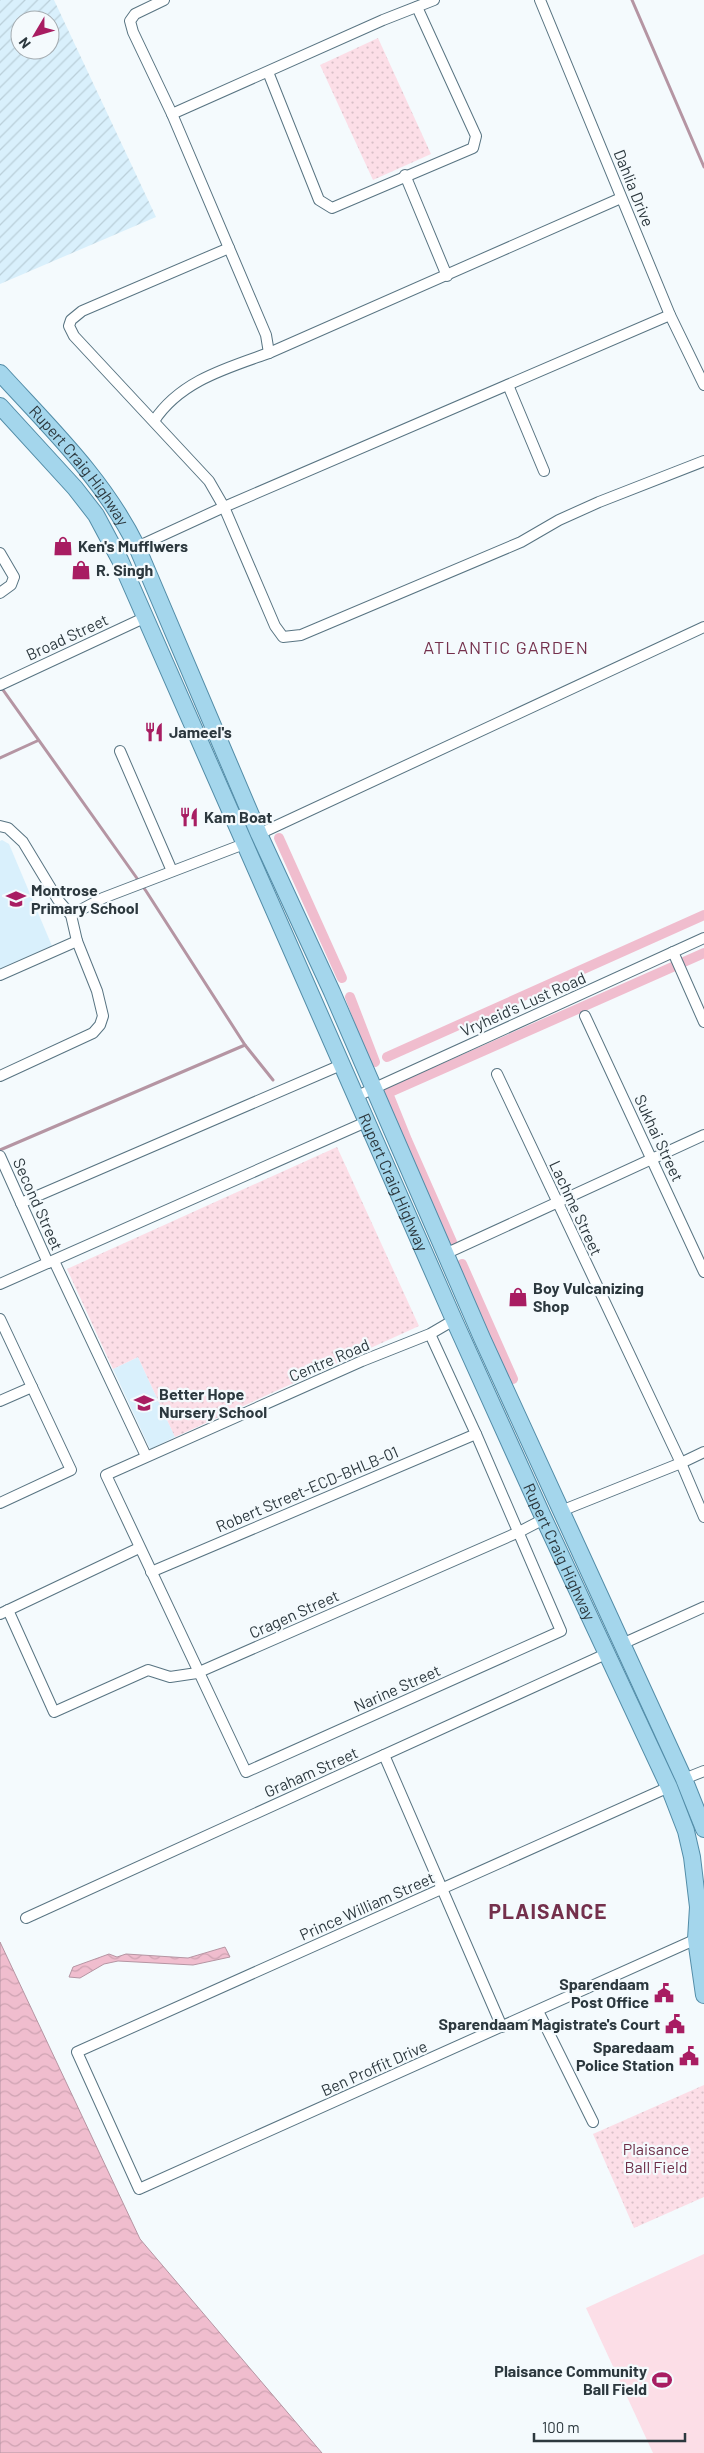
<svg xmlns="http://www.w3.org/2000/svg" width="704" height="2453" font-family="Barlow,sans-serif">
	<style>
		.built { fill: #d9f0fc }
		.industrial { fill: url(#industrial-furrows); fill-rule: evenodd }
		.grass { fill: #fcdee7 }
		.park { fill: url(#park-dots) }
		.water { fill: url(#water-waves); stroke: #b595a3 }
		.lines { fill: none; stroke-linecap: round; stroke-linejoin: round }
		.stream { stroke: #b595a3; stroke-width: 3 }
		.canal { stroke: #f0bdce; stroke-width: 10 }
		.street-casing { stroke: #587482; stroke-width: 12 }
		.primary-casing { stroke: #528ca7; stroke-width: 18 }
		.street { stroke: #fff; stroke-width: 10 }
		.primary { stroke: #a4d6ec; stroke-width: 16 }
		.labels { text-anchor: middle; stroke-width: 4.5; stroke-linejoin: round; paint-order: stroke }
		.street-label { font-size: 16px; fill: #2c383e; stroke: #f4fafd }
		.poi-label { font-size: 16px; font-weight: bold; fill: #2c383e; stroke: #f4fafd; text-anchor: start }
		.park-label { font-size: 16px; fill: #6e3049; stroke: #f4fafd }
		.neighbourhood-label { font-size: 18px; letter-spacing: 1px; fill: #74304c; stroke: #f4fafd }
		.district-label { font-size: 21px; font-weight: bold; letter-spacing: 1px; fill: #74304c; stroke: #f4fafd }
	</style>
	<defs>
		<pattern id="industrial-furrows" width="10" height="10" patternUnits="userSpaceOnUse" patternTransform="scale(1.25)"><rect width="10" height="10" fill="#d9f0fc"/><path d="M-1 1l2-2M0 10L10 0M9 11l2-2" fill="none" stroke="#bacfd9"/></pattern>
		<pattern id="park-dots" width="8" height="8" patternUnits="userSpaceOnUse" patternTransform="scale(1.25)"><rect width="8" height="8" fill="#fcdee7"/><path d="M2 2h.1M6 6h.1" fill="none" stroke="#d8bfc7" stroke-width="1.8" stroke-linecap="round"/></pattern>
		<pattern id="water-waves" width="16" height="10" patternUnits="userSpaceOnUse" patternTransform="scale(1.25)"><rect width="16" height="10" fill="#f0bdce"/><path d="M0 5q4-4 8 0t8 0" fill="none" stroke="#cea3b2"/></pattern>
	</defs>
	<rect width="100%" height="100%" fill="#f4fafd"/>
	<g class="built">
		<polygon points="2,840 9,844 52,946 0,970 0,841"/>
		<polygon points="138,1357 175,1437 150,1449 113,1369"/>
	</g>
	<path class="industrial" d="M0,0H54L156,217L0,284ZM20,20H50V50H20Z"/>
	<polygon class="grass" points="704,2254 704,2453 653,2453 586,2308"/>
	<g class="park">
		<polygon points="378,38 431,154 373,180 320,65"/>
		<polygon points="337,1147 419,1326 175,1437 138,1357 113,1369 67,1269"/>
		<polygon points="704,2085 704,2197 634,2228 593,2134"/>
	</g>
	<g class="water">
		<polygon points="0,1942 140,2239 322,2453 0,2453"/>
		<polygon points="225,1947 230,1957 193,1965 118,1961 104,1964 80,1978 69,1977 73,1967 109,1954 117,1957 126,1954 188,1958"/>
	</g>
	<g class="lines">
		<g class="stream">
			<polyline points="632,0 704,167"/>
			<polyline points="0,758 37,741"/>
			<polyline points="245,1045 273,1080"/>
			<polyline points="0,1150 245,1045 146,891 1,687"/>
		</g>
		<g class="canal">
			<polyline points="279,838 342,978"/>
			<polyline points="350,997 375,1062"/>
			<polyline points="387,1057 704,915"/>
			<polyline points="452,1242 407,1140 388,1093 704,953"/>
			<polyline points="462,1264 513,1379"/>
		</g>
		<defs>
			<g id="street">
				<polyline points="164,0 135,14 130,21 133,32 172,114 266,335 269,353"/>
				<polyline points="540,0 670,315 704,385"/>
				<polyline points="268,72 319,200 332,208 473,148 476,136 417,7"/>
				<polyline points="172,114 383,20 434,0"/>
				<polyline points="405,175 447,276"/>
				<polyline points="229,248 82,311 71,320 69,326 74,336 209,481 224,507 275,626 283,637 301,635 521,542 559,520 599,502 704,461"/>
				<polyline points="508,385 544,471"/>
				<path d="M154,421C180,381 227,368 269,353L621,198"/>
				<polyline points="137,547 224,507 670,315"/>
				<polyline points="0,553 14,577 11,585 0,593"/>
				<polyline points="0,685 146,617"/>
				<polyline points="120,751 172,871"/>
				<polyline points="0,826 8,828 23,842 58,900 71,915 77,941 97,991 103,1016 100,1025 93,1033 0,1076"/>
				<polyline points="259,834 704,627"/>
				<polyline points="71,915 103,898 244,844"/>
				<polyline points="673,952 704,1022"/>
				<polyline points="0,975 77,941"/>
				<polyline points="585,1016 704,1272"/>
				<polyline points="497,1074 681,1463 704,1517"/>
				<polyline points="355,1097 704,938"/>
				<polyline points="0,1156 48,1263"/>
				<polyline points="21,1203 341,1065"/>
				<polyline points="445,1254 704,1135"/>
				<polyline points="54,1261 146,1456"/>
				<polyline points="0,1284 366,1122"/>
				<polyline points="0,1319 71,1470 0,1503"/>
				<polyline points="430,1334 476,1434 561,1631 246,1772 106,1475 362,1361 430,1334 454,1320"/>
				<polyline points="0,1401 32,1387"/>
				<polyline points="561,1511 681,1463 704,1452"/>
				<polyline points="151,1572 476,1434"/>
				<polyline points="8,1610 54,1712 148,1670 170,1677 197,1673 519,1532 544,1519"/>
				<polyline points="0,1614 139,1548"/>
				<polyline points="622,1644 704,1607"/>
				<polyline points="384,1755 502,2027"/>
				<polyline points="684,1779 704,1771"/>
				<polyline points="669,1787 77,2052 139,2189 701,1937"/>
				<polyline points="26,1918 608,1653"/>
				<polyline points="538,2011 593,2122"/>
			</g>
			<g id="primary">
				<path id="s1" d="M0,373C51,429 103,478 137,547L259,834L332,992L482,1338L684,1779L704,1829"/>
				<path id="s2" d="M0,406L75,488L96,515L120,560L454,1320L544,1519L669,1787L686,1831L692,1857L698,1907L696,1939L704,1995"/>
			</g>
		</defs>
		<use href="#street" class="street-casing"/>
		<use href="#primary" class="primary-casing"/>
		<use href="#street" class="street"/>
		<use href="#primary" class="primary"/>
	</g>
	<defs>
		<symbol id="shop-bare" viewBox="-9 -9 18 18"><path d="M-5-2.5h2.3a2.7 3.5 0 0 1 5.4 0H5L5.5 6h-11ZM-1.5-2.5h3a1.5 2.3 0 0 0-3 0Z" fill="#a81d62" stroke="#f4fafd" stroke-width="2.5" paint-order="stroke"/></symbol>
		<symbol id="restaurant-bare" viewBox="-9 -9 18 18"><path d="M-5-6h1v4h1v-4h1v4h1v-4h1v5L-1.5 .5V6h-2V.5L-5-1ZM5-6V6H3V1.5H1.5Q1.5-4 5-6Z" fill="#a81d62" stroke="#f4fafd" stroke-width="2.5" paint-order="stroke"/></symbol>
		<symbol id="school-bare" viewBox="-9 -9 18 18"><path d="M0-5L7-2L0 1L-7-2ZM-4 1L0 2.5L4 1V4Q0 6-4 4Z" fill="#a81d62" stroke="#f4fafd" stroke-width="2.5" paint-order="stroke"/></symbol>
		<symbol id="civic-bare" viewBox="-9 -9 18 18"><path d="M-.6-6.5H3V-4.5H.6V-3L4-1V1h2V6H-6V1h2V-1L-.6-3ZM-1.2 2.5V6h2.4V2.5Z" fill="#a81d62" stroke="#f4fafd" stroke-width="2.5" paint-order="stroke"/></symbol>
		<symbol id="stadium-bare" viewBox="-9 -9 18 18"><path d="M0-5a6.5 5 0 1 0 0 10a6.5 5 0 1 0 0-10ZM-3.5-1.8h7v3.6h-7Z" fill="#a81d62" stroke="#f4fafd" stroke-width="2.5" paint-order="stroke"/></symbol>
	</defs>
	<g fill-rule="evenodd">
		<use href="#shop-bare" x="49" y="532" width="28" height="28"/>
		<use href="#shop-bare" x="67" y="556" width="28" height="28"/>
		<use href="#restaurant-bare" x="140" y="718" width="28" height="28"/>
		<use href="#restaurant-bare" x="175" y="803" width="28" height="28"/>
		<use href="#school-bare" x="2" y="885" width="28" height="28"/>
		<use href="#shop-bare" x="504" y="1283" width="28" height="28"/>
		<use href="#school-bare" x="130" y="1389" width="28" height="28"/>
		<use href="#civic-bare" x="650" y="1979" width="28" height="28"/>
		<use href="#civic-bare" x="661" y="2010" width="28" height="28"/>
		<use href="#civic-bare" x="675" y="2042" width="28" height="28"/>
		<use href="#stadium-bare" x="648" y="2366" width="28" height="28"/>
	</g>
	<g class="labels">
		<g class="street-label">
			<text transform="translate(634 188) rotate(68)" y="6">Dahlia Drive</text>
			<text dy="6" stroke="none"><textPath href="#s1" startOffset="122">Rupert Craig Highway</textPath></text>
			<text transform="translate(67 637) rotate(-25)" y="6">Broad Street</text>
			<text transform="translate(523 1004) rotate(-24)" y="6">Vryheid's Lust Road</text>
			<text transform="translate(659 1138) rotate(65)" y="6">Sukhai Street</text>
			<text dy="6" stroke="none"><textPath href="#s2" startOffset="876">Rupert Craig Highway</textPath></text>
			<text transform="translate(38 1204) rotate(66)" y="6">Second Street</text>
			<text transform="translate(576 1208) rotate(65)" y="6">Lachme Street</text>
			<text transform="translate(329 1360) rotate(-23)" y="6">Centre Road</text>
			<text transform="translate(307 1489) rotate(-23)" y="6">Robert Street-ECD-BHLB-01</text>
			<text dy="6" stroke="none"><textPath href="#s2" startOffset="1281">Rupert Craig Highway</textPath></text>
			<text transform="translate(294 1614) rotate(-24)" y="6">Cragen Street</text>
			<text transform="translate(397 1688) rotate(-24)" y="6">Narine Street</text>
			<text transform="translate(311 1772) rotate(-24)" y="6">Graham Street</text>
			<text transform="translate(367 1906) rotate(-24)" y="6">Prince William Street</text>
			<text transform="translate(374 2068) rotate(-24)" y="6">Ben Proffit Drive</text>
		</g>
		<g class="poi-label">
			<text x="78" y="552">Ken's Mufflwers</text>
			<text x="96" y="576">R. Singh</text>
			<text x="169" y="738">Jameel's</text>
			<text x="204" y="823">Kam Boat</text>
			<text x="31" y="896">Montrose<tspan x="31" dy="18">Primary School</tspan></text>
			<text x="533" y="1294">Boy Vulcanizing<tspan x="533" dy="18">Shop</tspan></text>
			<text x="159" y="1400">Better Hope<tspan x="159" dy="18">Nursery School</tspan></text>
			<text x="649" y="1990" text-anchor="end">Sparendaam<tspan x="649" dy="18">Post Office</tspan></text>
			<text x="660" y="2030" text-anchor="end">Sparendaam Magistrate's Court</text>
			<text x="674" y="2053" text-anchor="end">Sparedaam<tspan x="674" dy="18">Police Station</tspan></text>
			<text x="647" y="2377" text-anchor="end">Plaisance Community<tspan x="647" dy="18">Ball Field</tspan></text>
		</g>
		<g class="park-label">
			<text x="656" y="2155">Plaisance<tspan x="656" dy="18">Ball Field</tspan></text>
		</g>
		<g class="neighbourhood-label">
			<text x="506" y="654">ATLANTIC GARDEN</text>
		</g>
		<g class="district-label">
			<text x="548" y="1919">PLAISANCE</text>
		</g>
	</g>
	<g transform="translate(35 35) rotate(232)"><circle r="24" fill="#f4fafd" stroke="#a4acb1"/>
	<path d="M0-4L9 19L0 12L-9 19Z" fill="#a81d62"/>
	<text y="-8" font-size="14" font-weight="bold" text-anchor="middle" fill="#2c383e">N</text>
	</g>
	<path d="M534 2433v8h151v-8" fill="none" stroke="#2c383e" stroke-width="2.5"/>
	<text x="542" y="2433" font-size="15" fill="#2c383e" stroke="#f4fafd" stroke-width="4" paint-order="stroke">100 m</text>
</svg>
